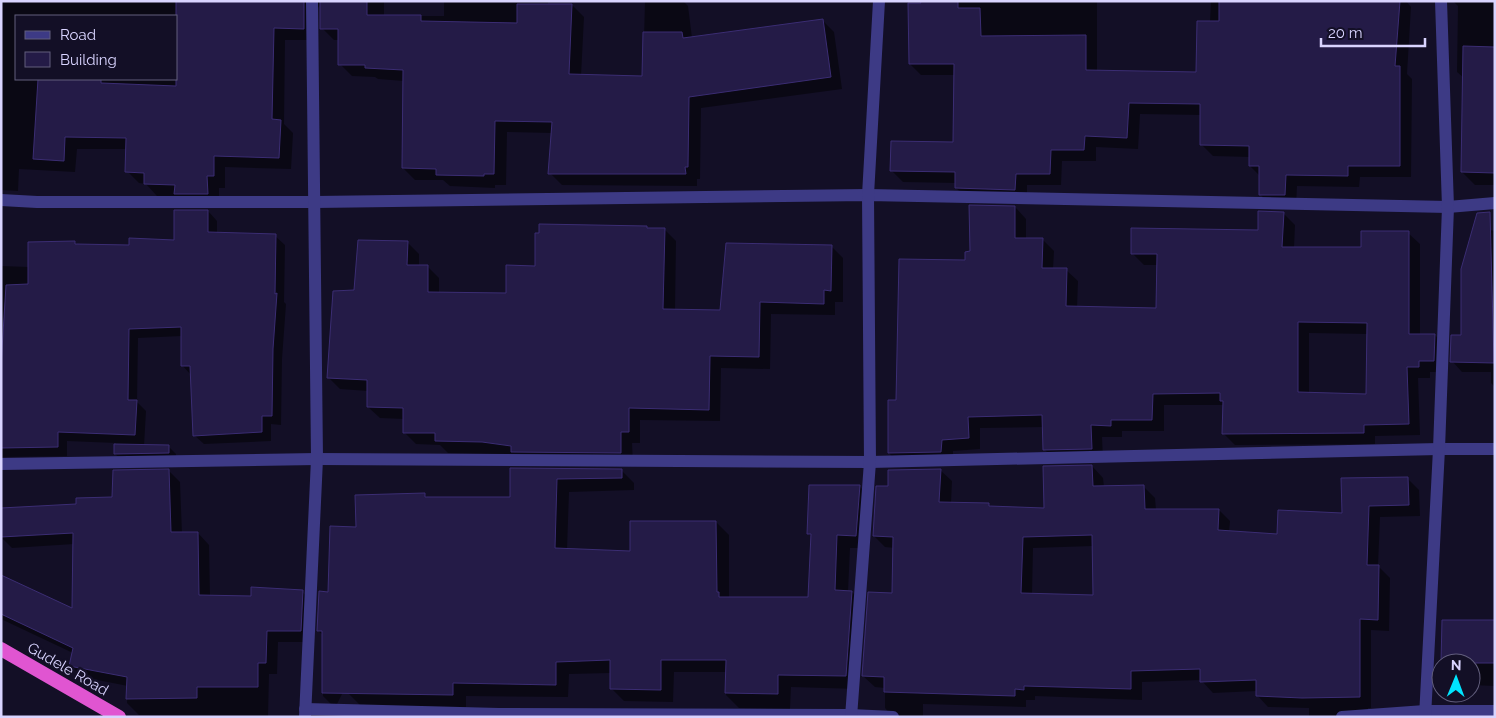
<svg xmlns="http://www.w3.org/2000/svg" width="1496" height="718" font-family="Raleway,sans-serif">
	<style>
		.shadow { fill: #0007; fill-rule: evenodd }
		.building { fill: #241b47; stroke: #3b2d73; fill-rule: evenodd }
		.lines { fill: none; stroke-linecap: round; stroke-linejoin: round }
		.minor { stroke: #3d3a85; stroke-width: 12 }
		.trunk { stroke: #e055d1; stroke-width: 14 }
		.labels { text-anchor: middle; stroke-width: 5; stroke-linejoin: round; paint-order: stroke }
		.street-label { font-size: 15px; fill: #d9d4ff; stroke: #130f26 }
	</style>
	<rect width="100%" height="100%" fill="#130f26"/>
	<g class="shadow">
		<path d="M1,1H384V16H444V1H548V4L572,5L584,17L581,76L643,77L645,1H683L688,6L692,38L822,20L834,32L842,89L701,108L700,179H697V186L562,185L550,173L552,133L507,132L506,185H495V188L450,186L443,180H415L403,168L404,81L378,79L375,77L352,76L340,64V40H334L322,28L321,3L315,13L316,40H285L284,124L293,133L291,169L225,167V188H219V205L179,197L157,196L146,184L139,183L127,171V149H77L75,172L19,169L18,191L1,190ZM16,16H176V79H16Z"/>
		<polygon points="922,1 1097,1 1097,71 1198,73 1210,22 1211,1 1406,1 1411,7 1407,74 1412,79 1411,177 1360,177 1359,187 1297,186 1296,207 1271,206 1260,194 1260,176 1250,166 1250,157 1213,156 1201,144 1202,115 1140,114 1138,149 1096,147 1096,161 1062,161 1061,185 1027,185 1027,201 968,199 956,188 957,183 903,182 891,170 954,143 956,75 921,75 910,64"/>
		<polygon points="1453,1 1495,1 1495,185 1475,185 1462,172 1464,78 1457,72 1458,6"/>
		<path d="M1015,207L1026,219V239H1042L1054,251L1053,269L1066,270L1078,281L1077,308L1157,309L1158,265H1144L1132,253L1259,231L1283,213L1295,225L1294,248H1363L1408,233L1420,244V335H1435L1446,347L1445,372H1430V378H1418L1420,435L1375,436V444L1235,445L1223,433L1224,405H1164V431H1122V437H1102L1103,460L1056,461L1044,449V427L980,428V449L953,451V463L900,465L889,453L897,401L971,252ZM1309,333L1368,334L1367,396L1309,394Z"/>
		<polygon points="208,211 217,221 217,233 275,236 285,245 284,302 286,304 282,359 281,425 271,424 271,441 204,444 194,435 191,375 182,365 182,336 138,338 137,402 146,411 144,446 168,446 176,454 176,461 123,461 115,454 116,443 67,441 67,456 1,457 1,266 29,267 75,242 78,245 130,246 175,241"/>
		<polygon points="647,227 649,229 664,229 676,241 675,310 721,311 831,246 843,258 843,302 835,302 835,315 771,314 770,369 721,368 720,421 640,420 640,443 632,443 633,464 495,454 448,453 440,445 416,444 404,432 404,419 380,418 368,407 368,391 340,389 328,377 355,291 407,242 419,254 419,266 427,266 439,278 439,294 507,295 536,267"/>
		<polygon points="1474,227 1495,231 1495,387 1491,383 1491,372 1462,372 1452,361 1462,336"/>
		<path d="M1092,466L1103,478L1104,487H1144L1155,498L1156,510H1219L1230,521L1229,532L1278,535L1343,514L1408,479L1419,490L1420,516L1380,517L1378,566L1390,578L1389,631L1371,630V708H1368V717H1309V708L1268,707L1257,695V691L1213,693L1201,680L1142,682V700L1035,696V700H1026V707L923,704V717H893L885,708V688L875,687L863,676L894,595L895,548L885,547L874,536L889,487L940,470L952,481L951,503L989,504L992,507L1045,509ZM1093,546L1094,596L1032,594L1033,548Z"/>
		<polygon points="512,469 621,470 634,483 634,490 569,492 567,550 631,552 716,522 729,535 729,598 809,598 812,537 809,534 860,487 873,500 869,548 850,548 848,592 852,592 865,605 858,689 791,687 790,709 739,708 726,695 727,672 674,672 673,702 624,701 611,688 611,673 569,674 568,697 466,696 466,707 361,706 348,693 348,682 335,708 323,696 323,635 318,631 329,593 357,528 424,494 429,499 511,499"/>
		<polygon points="169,471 180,482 182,534 198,533 209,545 210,597 252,597 302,592 314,603 312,642 278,642 277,674 269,674 268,717 139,715 127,703 128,686 82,677 70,665 73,653 1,619 1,576 73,609 74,544 12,548 1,537 77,505 113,498"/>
		<polygon points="1495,634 1495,686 1471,685 1471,663 1443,663"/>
	</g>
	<g class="building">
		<polygon points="176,1 304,1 304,29 274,28 272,119 281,120 279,158 214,156 214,176 207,176 208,194 174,194 175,185 144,184 144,173 125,172 126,138 65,137 64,161 33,159 38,79 101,79 101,83 176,86"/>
		<polygon points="320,1 367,1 367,15 421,15 421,21 517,23 517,4 572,4 569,74 642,76 643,32 682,32 683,38 823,19 831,77 689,97 688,167 685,167 686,174 548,174 552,122 495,121 494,174 484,174 484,176 436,175 436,169 402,168 403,70 365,68 365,65 338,65 338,29 320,29"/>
		<polygon points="920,1 958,1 958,8 980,8 981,36 1086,35 1086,70 1196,72 1197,21 1219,21 1219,1 1400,1 1395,66 1400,66 1400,166 1348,166 1348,176 1286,175 1285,195 1259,195 1259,166 1249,166 1249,146 1200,145 1200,104 1129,103 1127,138 1085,136 1084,150 1051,150 1050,174 1016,174 1015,190 955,188 955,172 890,171 891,141 953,142 954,64 909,64 908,3 921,3"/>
		<polygon points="1463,46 1495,47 1495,173 1461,172"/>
		<path d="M969,205L1015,206V238H1043L1042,268H1067L1066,306L1156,308L1157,254H1131V228L1258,230V211L1284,212L1282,247H1361V231H1409V334H1435L1434,361H1419V367H1407L1409,424L1364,425V433L1222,434L1223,401H1220V393L1153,394L1152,420H1111V426L1091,425L1092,449L1043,450L1042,415L968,417L969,438L942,440L941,452L888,453V400H896L899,259L965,260V252L970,251ZM1298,322L1367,323L1366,394L1298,392Z"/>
		<polygon points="174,210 208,210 208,232 276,234 275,294 277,293 273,349 272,416 262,416 262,432 193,436 190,366 181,366 181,327 129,329 128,400 137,400 135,435 58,432 58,447 1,448 1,366 6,285 28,284 28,242 75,241 75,244 129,245 129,238 174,240"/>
		<polygon points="1490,212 1494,363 1450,362 1451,335 1461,335 1461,269 1477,213"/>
		<polygon points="539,224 647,226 647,228 665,228 663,309 720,310 726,243 832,245 831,291 824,290 824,304 760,302 759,357 710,356 709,410 629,408 629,432 621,432 621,453 511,452 511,446 482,442 435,441 435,433 403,433 403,408 367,407 367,380 327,378 333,291 354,290 358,240 408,241 407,265 428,265 428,292 506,293 506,265 535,266 535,233 539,233"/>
		<polygon points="114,444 169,445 169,453 114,454"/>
		<path d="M1092,465L1093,486L1144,485L1145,509H1219L1218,530L1277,534L1278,510L1342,513L1341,478L1408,477L1409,505L1369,506L1367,565H1379L1378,620L1360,619V697L1302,698L1256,696V680L1200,682V669L1131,671V689L1024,686V690L1015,689V696L884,692V677L862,676L868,592L892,593L893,537L873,536L876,486H888V470L941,469L939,502L989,503V506L1044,508L1043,466ZM1092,535L1093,595L1021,593L1023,537Z"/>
		<polygon points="510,468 622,469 622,478 557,479 555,548 630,551 630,521 716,521 717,592 719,592 719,597 808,597 811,534 807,534 809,485 860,485 856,536 837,535 835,590 852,591 846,676 778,675 778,694 725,693 726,660 661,660 661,690 610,689 610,660 556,662 556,685 453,683 453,695 322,693 322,631 317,631 319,591 328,592 330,526 356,527 355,495 425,493 425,497 510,497"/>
		<polygon points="169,469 171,532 198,532 199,595 251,596 251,587 303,590 301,631 267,631 266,663 258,663 258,687 197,687 197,698 126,699 127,677 69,666 73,648 1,614 1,575 72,608 73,533 1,537 1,508 76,504 76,498 112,497 113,470"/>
		<polygon points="1442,620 1495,620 1495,663 1441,663"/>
	</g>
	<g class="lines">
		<g class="minor">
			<polyline points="1,200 37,202 315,202 868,195 1448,207 1495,203"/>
			<polyline points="1,464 317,459 870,462 1439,449 1495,449"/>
			<polyline points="305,709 499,714 851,715 893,717"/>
			<polyline points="305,717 317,459 312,1"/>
			<polyline points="851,717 870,462 868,195 879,1"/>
			<polyline points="1342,717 1425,711 1495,711"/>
			<polyline points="1425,717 1439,449 1448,207 1441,1"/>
		</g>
		<polyline class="trunk" points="1,649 119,717"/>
	</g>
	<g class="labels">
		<g class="street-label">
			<text transform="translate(68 669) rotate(30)" y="5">Gudele Road</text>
		</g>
	</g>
	<rect width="1496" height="718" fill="none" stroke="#d9d4ff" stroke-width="5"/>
	<rect x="15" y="15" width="162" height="65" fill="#130f26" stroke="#625e7d"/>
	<rect x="25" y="31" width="25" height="8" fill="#3d3a85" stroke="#625e7d"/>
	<text x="60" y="40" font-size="15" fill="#d9d4ff">Road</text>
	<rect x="25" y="52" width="25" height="15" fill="#241b47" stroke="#625e7d"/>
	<text x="60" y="65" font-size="15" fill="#d9d4ff">Building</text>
	<g transform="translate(1456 678) rotate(1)"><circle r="24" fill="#130f26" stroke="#625e7d"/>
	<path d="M0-4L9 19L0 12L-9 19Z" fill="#00e5ff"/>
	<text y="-8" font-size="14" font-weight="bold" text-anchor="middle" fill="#d9d4ff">N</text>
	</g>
	<path d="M1321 38v8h104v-8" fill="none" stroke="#d9d4ff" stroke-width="2.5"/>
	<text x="1328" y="38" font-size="15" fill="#d9d4ff" stroke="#130f26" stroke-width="4" paint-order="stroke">20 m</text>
</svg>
